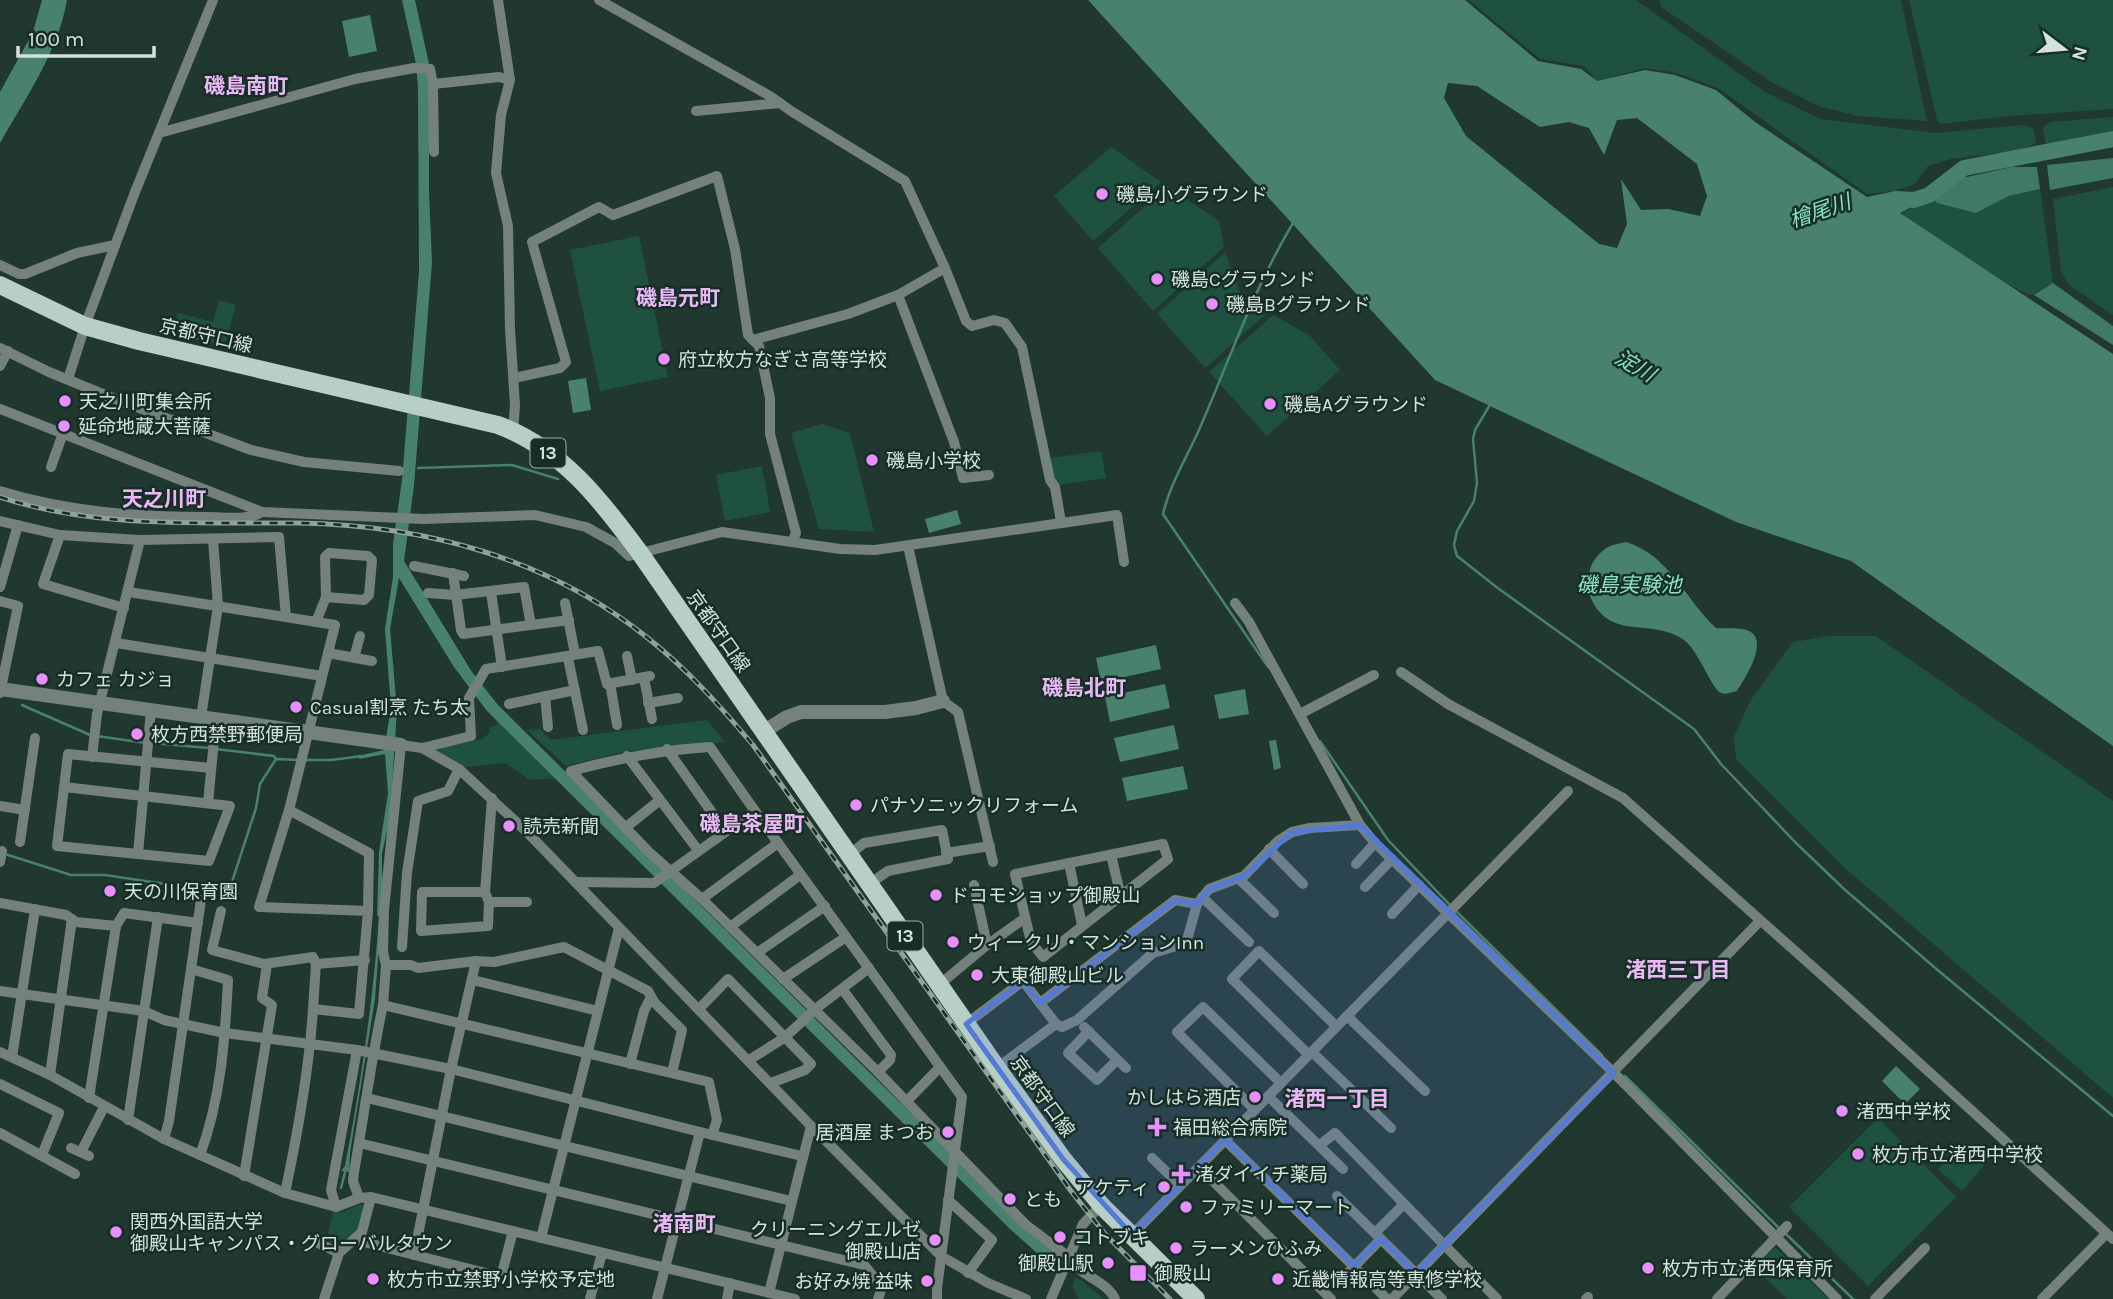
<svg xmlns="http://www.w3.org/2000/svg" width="2113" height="1299" font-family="Karla,'Noto Sans JP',sans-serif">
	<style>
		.green { fill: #1f5141 }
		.forest { fill: #407966 }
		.water { fill: #48826e; fill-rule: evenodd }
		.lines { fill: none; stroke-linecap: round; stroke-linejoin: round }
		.stream { stroke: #48826e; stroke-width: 2.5 }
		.river { stroke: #48826e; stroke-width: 16 }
		.minor { stroke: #75817c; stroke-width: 10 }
		.tertiary { stroke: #75817c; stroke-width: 14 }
		.primary { stroke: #b8cfc6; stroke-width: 18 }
		.rail-casing { stroke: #91a29b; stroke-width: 5 }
		.rail { stroke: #162e26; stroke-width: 2.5; stroke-dasharray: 8; stroke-linecap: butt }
		.marked { fill: #547ad9; fill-opacity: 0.2; stroke: #547ad9; stroke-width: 5; stroke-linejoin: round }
		.poi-dot { fill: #e88eff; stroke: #162e26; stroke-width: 2.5 }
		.labels { text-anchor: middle; stroke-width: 5; stroke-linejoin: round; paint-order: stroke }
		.shield { fill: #162e26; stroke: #9baca5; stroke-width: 2 }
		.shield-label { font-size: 18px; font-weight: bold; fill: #d4e2dc }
		.poi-label { font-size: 19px; fill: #d4e2dc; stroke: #162e26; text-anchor: start }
		.street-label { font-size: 19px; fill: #d4e2dc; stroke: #162e26 }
		.neighbourhood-label { font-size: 21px; font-weight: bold; fill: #eab8f6; stroke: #162e26 }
		.water-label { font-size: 21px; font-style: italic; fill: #89e3c3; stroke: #162e26 }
	</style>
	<rect width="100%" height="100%" fill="#20382f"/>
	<g class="green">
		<polygon points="1469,0 1636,0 1765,92 1820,119 1936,133 2022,125 2033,128 2036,143 2021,150 1951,159 1928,166 1915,184 1895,191 1867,194 1718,88 1677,73 1644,68 1597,81 1584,66 1540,59"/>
		<polygon points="1660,0 1901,0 1927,121 1858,116 1818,106 1770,81 1661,7"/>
		<polygon points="1909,0 2113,0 2113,109 2009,116 1941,124 1937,120"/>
		<polygon points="2113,117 2113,135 2046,147 2043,128 2050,122"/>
		<polygon points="1111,147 1161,182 1093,241 1054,196"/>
		<polygon points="1167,186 1219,221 1224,247 1153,311 1098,248"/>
		<polygon points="2113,187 2113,315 2069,285 2061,272 2053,199"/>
		<polygon points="2040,189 2053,283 2034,295 2026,294 2006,283 1909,221 1902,213 1933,198 1937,203 1976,213 2009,196"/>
		<polygon points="639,236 668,377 600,391 570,250"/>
		<polygon points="1225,252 1241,295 1268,312 1205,368 1157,314"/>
		<polygon points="219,300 236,305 226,341 223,345 172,335 178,313 213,322"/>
		<polygon points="1273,315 1309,335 1340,370 1267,436 1209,372"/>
		<polygon points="822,424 850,433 874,532 819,529 791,433"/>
		<polygon points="1101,451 1106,478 1058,485 1054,479 1050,458"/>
		<polygon points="762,466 770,512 725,521 716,475"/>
		<polygon points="1829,636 1876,636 2113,801 2113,1098 1847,870 1736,759 1734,737 1750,701 1793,642"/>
		<polygon points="497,720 556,778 530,780 506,763 466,767 436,751 436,747 483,739 490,732 489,728 498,724"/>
		<polygon points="707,720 725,742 623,752 566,766 527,730 540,729 551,740"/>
		<polygon points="1878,1118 1956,1197 1868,1286 1789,1207"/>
		<polygon points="1963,1142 1986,1163 1962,1191 1938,1169"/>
		<polygon points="360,1204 365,1206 360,1229 338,1246 329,1242 331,1236 328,1234 333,1211 341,1213"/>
		<polygon points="1775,1247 1829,1299 1787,1299 1755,1268"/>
		<polygon points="1075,1278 1082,1281 1104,1299 1079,1299 1072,1286"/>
	</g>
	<g class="forest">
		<polygon points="2113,158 2113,178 2050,190 2047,165"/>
		<polygon points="2012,167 2037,167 2040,189 2009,196 1976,213 1937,203 1933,198 1962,178"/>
		<polygon points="2053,283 2113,326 2113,345 2034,295"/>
	</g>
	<g class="water">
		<path d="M42,0H67C58,52 26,97 0,143V92L33,32Z"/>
		<path d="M402,0H415L429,64V191L432,263L414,485L404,561L472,672L498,705L948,1150L1061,1257L1056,1270L1010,1229L487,711L454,667L399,578L390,629L397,710L390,817L382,854V906L375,999L350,1153L349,1172L341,1171L345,1166C361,1083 373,1001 379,917L377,915L379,852L388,793L385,754L359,759L358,756L384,750L391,708L385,629L393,577V544L402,480L419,272L418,87L416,64Z"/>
		<path d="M1088,0H1465L1538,61L1581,69L1597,81L1645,70L1675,75L1716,90L1755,122L1867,197L1895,191L1939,193L1900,213L2113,354V746L1851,561L1736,522L1435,380ZM1448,83L1477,86L1540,127L1569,122L1589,128L1604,155L1617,120L1637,118L1697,164L1707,196L1700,216L1668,209L1641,210L1621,179L1627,224L1617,248L1599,244L1466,136L1444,98Z"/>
		<polygon points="370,15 377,51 349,57 342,21"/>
		<polygon points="586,378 591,410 573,413 568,381"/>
		<polygon points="957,510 961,524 929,533 925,519"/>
		<path d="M1626,542C1669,555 1685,599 1716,628C1726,629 1741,627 1749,631C1770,641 1744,680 1737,691C1732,692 1726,695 1721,693C1711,688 1699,651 1684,640C1660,623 1632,632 1611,621C1582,605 1579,562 1610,546C1615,544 1621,543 1626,542Z"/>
		<polygon points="1156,645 1161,669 1101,682 1096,658"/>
		<polygon points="1165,684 1170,708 1110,722 1105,697"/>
		<polygon points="1245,689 1249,714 1219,719 1214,695"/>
		<polygon points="1174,725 1179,749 1120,762 1114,738"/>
		<polygon points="1276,740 1281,768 1274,770 1269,741"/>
		<polygon points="1183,766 1188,789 1127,801 1122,778"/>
		<polygon points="1896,1066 1920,1089 1905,1104 1882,1081"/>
	</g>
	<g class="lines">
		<g class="stream">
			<polyline points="1491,403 1475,430 1473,439 1477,483 1474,501 1457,531 1454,545 1457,556 1499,589 1694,729 1721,764 1795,842 1843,888 1934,967 2113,1116"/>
			<polyline points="418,468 512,465 558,479"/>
			<path d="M1268,667L1163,514C1170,484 1187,457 1199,430C1230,359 1253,290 1293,223"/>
			<polyline points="22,705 90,735"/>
			<polyline points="97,736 146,743"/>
			<polyline points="1320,741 1388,840 1450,905"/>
			<polyline points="152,743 208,748"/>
			<polyline points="215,749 274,756 276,759"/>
			<polyline points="306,760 331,760 362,756"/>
			<polyline points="5,854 71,875 105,875 172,885 220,889 231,885 256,808 260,784 276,759 299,760"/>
			<polyline points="1455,910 1602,1055"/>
			<polyline points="1625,1076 1780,1229"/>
			<polyline points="341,1188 346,1168"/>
			<polyline points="1785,1233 1853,1299"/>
		</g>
		<polyline class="river" points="1914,200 1929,195 1964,168 2113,139"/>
		<g class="minor">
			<polyline points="498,0 510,80 501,115 496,173 508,226 510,329 515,405 513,431"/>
			<polyline points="599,0 770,96 791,111 905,181 945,268 966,321 972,326 994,320 1005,323 1022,347 1050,480 1055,487 1061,522"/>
			<polyline points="433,84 499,77 510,80"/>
			<polyline points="696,111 780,103"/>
			<polyline points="159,133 355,79 414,68 430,69 433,84 434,152"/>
			<polyline points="0,265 19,274 25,274 77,253 115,245"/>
			<polyline points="898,295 954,442 963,478 989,475"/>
			<polyline points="753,340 848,314 898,295 945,268"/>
			<polyline points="0,348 49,372 110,397 251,450 304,462 399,471"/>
			<polyline points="0,366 8,351"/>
			<polyline points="514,378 560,368 566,362 532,242 599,207 613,215 717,176 735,249 748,335 759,346 770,398 770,434 796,533 792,542"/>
			<polyline points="68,379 85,326 135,192 213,0"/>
			<polyline points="0,409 262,512 424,519 535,515 586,527 615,543 629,556 722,532 840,549 875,550 1117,515 1124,562"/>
			<polyline points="51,467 63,433"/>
			<path d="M0,491C68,512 138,517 209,517C225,517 248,521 262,512"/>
			<polyline points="0,521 60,535"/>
			<polyline points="908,546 943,701 958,712 993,862"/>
			<polyline points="414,566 464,576"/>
			<polyline points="453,573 461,630 463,634 569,620"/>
			<polyline points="0,587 18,525"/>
			<path d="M129,592L335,625L289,810L259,907L368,911L359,1014L313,1009C309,1071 298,1132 285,1193"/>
			<polyline points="491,592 502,667"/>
			<polyline points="428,593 455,595 524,587 531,625"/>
			<polyline points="0,601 18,606 0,693"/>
			<polyline points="565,603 575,654"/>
			<polyline points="1235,603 1249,622 1360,825 1375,843 1614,1073 1837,1299"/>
			<polyline points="124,608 43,584 60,535 140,540"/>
			<polyline points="316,622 326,597 325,557 329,553 368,556 372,560 369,595 364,600 326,597"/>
			<polyline points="116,643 322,676"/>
			<polyline points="328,653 372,661"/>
			<polyline points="627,656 632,680"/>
			<polyline points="354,658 360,636"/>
			<polyline points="568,658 583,730"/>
			<polyline points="1401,672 1448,704 1623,798 1840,991 2113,1239"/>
			<polyline points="644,678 652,719"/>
			<polyline points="610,683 617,725"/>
			<polyline points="545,696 548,727"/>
			<polyline points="648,703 678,698"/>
			<polyline points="509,704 575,690"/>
			<polyline points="1300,714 1374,675"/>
			<polyline points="201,717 218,606 213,540"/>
			<polyline points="422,748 471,736 469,698 486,669 598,651 607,684 650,676"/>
			<polyline points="667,749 725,831"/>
			<polyline points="627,756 698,850"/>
			<polyline points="92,757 97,714 140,540 279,537 286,617"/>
			<polyline points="64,787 230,806 209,861 57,846 68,754 211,768"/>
			<polyline points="208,803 216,719"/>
			<polyline points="0,806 25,810"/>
			<polyline points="289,810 369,853 368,911"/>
			<path d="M755,811L710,747C660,750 619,758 571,771L649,852L702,899L878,1072L1026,1225L1069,1257L1083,1224L1101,1205"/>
			<polyline points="625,828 660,800"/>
			<polyline points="20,842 35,738"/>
			<polygon points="1163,844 1168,859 1043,957 1031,942 1015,874"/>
			<polyline points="1269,849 1303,884"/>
			<polyline points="946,853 990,846"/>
			<polyline points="138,854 151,710"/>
			<polyline points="849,855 864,843 942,830 948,859 888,871 869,884"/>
			<polyline points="1111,855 1121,897"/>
			<polyline points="0,862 2,851"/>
			<polyline points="1069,863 1082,925"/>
			<polyline points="1356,864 1375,843"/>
			<polyline points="1239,879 1274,913"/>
			<polyline points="575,882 654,883 755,811 962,1097 937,1288 937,1299"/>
			<polyline points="974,885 987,945"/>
			<polyline points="1365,887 1392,859"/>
			<polyline points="485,892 422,892 421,931 488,926 489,902 485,892 492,798"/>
			<polyline points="1202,897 1249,942"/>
			<polyline points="702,899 778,843"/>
			<polyline points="489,902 527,902"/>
			<polyline points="0,903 66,915 76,922 116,926 124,913 198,923"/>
			<polyline points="221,911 212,950 264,964 313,957 316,964 313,1009"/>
			<polyline points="1392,914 1419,885"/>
			<polyline points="730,927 800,875"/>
			<polyline points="402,947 407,873 418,801 448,791 459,769"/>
			<polyline points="757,953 825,906"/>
			<polyline points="316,964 365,960"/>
			<polyline points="386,965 411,965 418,968 476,961"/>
			<path d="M191,969L228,980C225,1039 221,1099 200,1155"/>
			<polyline points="783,979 846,937"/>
			<polyline points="473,980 598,1011"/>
			<polyline points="939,985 987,945 1025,918"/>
			<polyline points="843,990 891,1055 890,1060 878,1072"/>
			<polyline points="0,991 144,1011 164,1020 225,1033 357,1050 451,1069 700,1132 802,1156"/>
			<polyline points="1040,1003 1175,900 1197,904"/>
			<polyline points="383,1005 386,965 383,952 384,910 401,745 422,748 459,769 526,831 811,1126 941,1256 988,1283 1026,1299"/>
			<polyline points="699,1009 728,979 811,1064 805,1070 771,1083"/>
			<polyline points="1347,1016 1425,1091"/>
			<polyline points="966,1024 1023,981 1056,1024 1062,1027 1077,1020 1153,953 1183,944 1187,940 1197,904 1209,889 1244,876 1278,841 1292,832 1310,828 1360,825"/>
			<polyline points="1084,1027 1126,1068"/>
			<polyline points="1089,1031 1068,1053 1097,1080 1117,1060"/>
			<polyline points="0,1052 50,1075 164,1139 285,1193 336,1207 359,1198 371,1197 795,1299"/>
			<polyline points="1312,1052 1391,1128"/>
			<polyline points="1309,1055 1232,979 1259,951 1336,1026"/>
			<polyline points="12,1057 35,909"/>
			<polyline points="749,1060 784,1038 818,1007 869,968"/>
			<polyline points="630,1064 644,1011 651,997"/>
			<polyline points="997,1068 1056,1024"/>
			<polyline points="50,1075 72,919"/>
			<polyline points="0,1084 59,1113 42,1155"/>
			<polyline points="1268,1096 1343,1169"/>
			<polyline points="89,1098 116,926"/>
			<polyline points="367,1098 791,1201"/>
			<polyline points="907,1101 940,1067"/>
			<polyline points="1255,1110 1177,1032 1203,1007 1281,1083"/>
			<polyline points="128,1120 158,917"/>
			<polyline points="0,1133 75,1174"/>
			<polyline points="164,1139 169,1121 201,900"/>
			<polyline points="1225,1140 1387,1299"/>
			<polyline points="359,1143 864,1265 882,1287 878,1299"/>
			<polyline points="1320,1145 1335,1133 1497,1299"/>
			<polyline points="71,1148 89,1156"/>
			<polyline points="81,1152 104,1107"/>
			<polyline points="1152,1158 1180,1185"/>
			<polyline points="1199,1167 1331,1299"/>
			<polyline points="244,1176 272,1005 262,998 267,964"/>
			<polyline points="1337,1196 1442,1299"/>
			<path d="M359,1198L353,1181L354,1172C364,1116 371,1060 383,1005L709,1082L717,1120L712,1135"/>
			<polyline points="948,1200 992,1240 968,1273"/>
			<polyline points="336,1207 331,1190 357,1050"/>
			<polyline points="1375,1233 1403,1205"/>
			<polyline points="1132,1235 1568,791"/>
			<polyline points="541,1238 619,928"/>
			<polyline points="356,1240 501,1277 513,1231"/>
			<polyline points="316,1242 339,1253"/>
			<polyline points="414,1255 451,1069 476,961 494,962 564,947 648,991 654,1002 682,1030 672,1073"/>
			<path d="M1069,1257C1080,1277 1106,1280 1115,1299"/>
			<polyline points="1343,1278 1381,1239"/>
			<polyline points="769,1293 811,1126"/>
			<polyline points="324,1299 339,1253 362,1232 371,1197"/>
			<polyline points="590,1299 602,1253"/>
			<polyline points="657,1299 700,1132"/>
			<polyline points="727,1299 730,1283"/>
			<polyline points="1051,1299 1069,1257"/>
			<polyline points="1392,1299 1758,923"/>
			<polyline points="1586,1299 1588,1297"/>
			<polyline points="1717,1299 1787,1226"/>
			<polyline points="1875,1299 1925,1248"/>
			<polyline points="2042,1299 2106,1234"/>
		</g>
		<g class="tertiary">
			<polyline points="0,689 401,745"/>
			<polyline points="763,732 787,717 801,712 885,712 916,708 943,701"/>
		</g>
		<path class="primary" d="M0,285L85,326L139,341L498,425C562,449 601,500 640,553L997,1068L1063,1159L1101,1205L1196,1299"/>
		<defs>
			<path id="rail" d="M0,497C96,529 199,522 299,523C425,525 550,559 649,639C688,670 721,707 753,745L1071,1191L1105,1234L1170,1299"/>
		</defs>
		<use href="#rail" class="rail-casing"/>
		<use href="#rail" class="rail"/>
	</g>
	<path class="marked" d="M1360,825L1614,1073L1416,1274L1381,1239L1354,1266L1225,1140L1132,1235L1063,1159L966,1024L1023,981L1040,1003L1175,900L1197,904L1209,889L1244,876L1292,832Z"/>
	<g class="poi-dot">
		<circle cx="1102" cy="194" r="7"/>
		<circle cx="1157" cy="279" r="7"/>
		<circle cx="1212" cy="304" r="7"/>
		<circle cx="664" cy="359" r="7"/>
		<circle cx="65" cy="401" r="7"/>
		<circle cx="1270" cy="404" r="7"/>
		<circle cx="64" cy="426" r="7"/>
		<circle cx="872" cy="460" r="7"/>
		<circle cx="42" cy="679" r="7"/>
		<circle cx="296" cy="707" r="7"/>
		<circle cx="137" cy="734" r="7"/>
		<circle cx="856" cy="805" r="7"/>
		<circle cx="509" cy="826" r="7"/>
		<circle cx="110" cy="891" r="7"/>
		<circle cx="936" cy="895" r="7"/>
		<circle cx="953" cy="942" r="7"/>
		<circle cx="977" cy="975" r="7"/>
		<circle cx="1255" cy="1097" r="7"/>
		<circle cx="1842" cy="1111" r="7"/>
		<path d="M1153.5 1116.5h7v7h7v7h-7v7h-7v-7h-7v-7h7z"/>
		<circle cx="948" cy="1132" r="7"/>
		<circle cx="1858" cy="1154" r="7"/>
		<path d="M1177.5 1163.5h7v7h7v7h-7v7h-7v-7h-7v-7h7z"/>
		<circle cx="1164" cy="1187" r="7"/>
		<circle cx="1010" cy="1199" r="7"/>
		<circle cx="1186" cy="1207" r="7"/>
		<circle cx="116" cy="1232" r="7"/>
		<circle cx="1060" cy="1237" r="7"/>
		<circle cx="935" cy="1240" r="7"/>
		<circle cx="1176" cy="1248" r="7"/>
		<circle cx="1108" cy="1263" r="7"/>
		<circle cx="1648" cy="1268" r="7"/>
		<rect x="1129" y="1264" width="18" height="18" rx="3.5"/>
		<circle cx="373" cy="1279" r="7"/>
		<circle cx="1278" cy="1279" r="7"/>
		<circle cx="927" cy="1281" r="7"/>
	</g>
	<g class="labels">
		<g class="shield">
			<rect x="530.5" y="438.5" width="35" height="29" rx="5"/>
			<rect x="887.5" y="921.5" width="35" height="29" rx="5"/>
		</g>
		<g class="shield-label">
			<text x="548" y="459">13</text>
			<text x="905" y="942">13</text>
		</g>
		<g class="poi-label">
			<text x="1116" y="201">磯島小グラウンド</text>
			<text x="1171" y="286">磯島Cグラウンド</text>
			<text x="1226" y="311">磯島Bグラウンド</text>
			<text x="678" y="366">府立枚方なぎさ高等学校</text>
			<text x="79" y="408">天之川町集会所</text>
			<text x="1284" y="411">磯島Aグラウンド</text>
			<text x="78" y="433">延命地蔵大菩薩</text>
			<text x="886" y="467">磯島小学校</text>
			<text x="56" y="686">カフェ カジョ</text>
			<text x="310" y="714">Casual割烹 たち太</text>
			<text x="151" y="741">枚方西禁野郵便局</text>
			<text x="870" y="812">パナソニックリフォーム</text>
			<text x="523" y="833">読売新聞</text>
			<text x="124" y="898">天の川保育園</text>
			<text x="950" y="902">ドコモショップ御殿山</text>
			<text x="967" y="949">ウィークリ・マンションInn</text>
			<text x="991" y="982">大東御殿山ビル</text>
			<text x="1241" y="1104" text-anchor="end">かしはら酒店</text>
			<text x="1856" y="1118">渚西中学校</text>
			<text x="1173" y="1134">福田総合病院</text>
			<text x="934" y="1139" text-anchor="end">居酒屋 まつお</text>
			<text x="1872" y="1161">枚方市立渚西中学校</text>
			<text x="1195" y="1181">渚ダイイチ薬局</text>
			<text x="1150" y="1194" text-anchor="end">アケティ</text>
			<text x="1024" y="1206">とも</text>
			<text x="1200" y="1214">ファミリーマート</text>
			<text x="130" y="1228">関西外国語大学<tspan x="130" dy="22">御殿山キャンパス・グローバルタウン</tspan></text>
			<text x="921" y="1236" text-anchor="end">クリーニングエルゼ<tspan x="921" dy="22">御殿山店</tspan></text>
			<text x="1074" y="1244">コトブキ</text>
			<text x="1190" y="1255">ラーメンひふみ</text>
			<text x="1094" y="1270" text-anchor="end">御殿山駅</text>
			<text x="1662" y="1275">枚方市立渚西保育所</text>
			<text x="1154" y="1280">御殿山</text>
			<text x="387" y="1286">枚方市立禁野小学校予定地</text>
			<text x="1292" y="1286">近畿情報高等専修学校</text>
			<text x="913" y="1288" text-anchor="end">お好み焼 益味</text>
		</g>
		<g class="street-label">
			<text transform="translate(206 335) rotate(13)" y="7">京都守口線</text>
			<text transform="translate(719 631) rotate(55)" y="7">京都守口線</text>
			<text transform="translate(1043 1096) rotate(54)" y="7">京都守口線</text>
		</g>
		<g class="neighbourhood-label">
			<text x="246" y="93">磯島南町</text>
			<text x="678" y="305">磯島元町</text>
			<text x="164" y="506">天之川町</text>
			<text x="1084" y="695">磯島北町</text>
			<text x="752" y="831">磯島茶屋町</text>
			<text x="1678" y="977">渚西三丁目</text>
			<text x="1337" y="1106">渚西一丁目</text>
			<text x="684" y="1231">渚南町</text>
		</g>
		<g class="water-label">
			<text transform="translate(1820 211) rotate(-19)" y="7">檜尾川</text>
			<text transform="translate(1635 366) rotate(30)" y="7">淀川</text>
			<text x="1629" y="592">磯島実験池</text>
		</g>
	</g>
	<g transform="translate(2064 49) rotate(106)" stroke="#162e26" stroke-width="5" paint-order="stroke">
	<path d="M0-5L12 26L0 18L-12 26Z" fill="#d4e2dc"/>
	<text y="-10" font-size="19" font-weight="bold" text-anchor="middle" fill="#d4e2dc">N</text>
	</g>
	<path d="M18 46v10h136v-10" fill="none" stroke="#d4e2dc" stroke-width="3.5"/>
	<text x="28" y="46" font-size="21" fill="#d4e2dc" stroke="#162e26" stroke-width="5" paint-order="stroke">100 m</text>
</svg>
